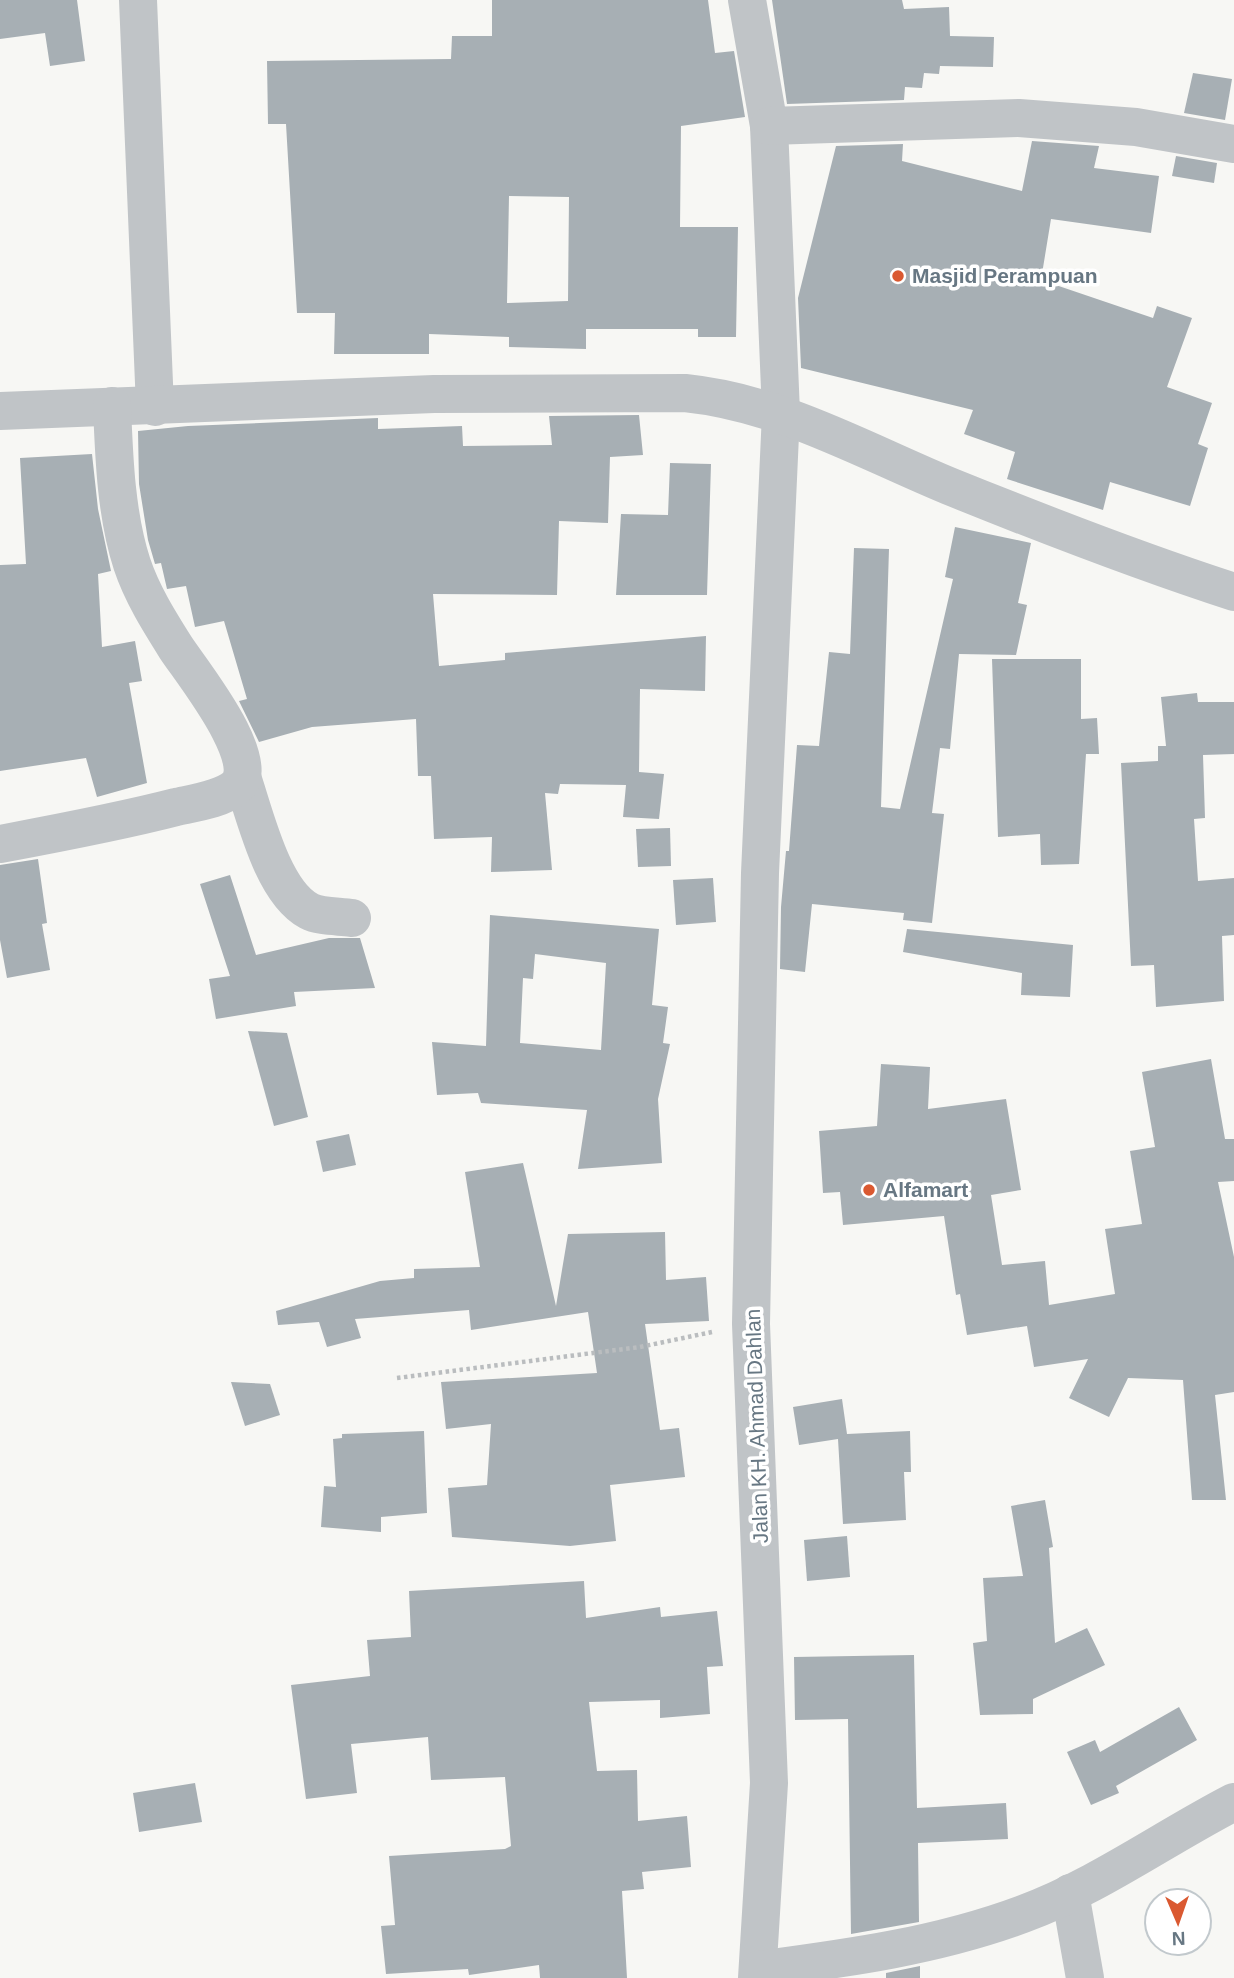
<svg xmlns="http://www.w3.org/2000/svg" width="1234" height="1978" font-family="Helvetica,sans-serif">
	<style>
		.building { fill: #a7afb4; fill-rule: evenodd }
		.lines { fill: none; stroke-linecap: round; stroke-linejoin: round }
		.path { stroke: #babdbf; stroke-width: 4.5; stroke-dasharray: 3.5 3.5; stroke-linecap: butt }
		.minor { stroke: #c0c4c7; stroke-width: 38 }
		.poi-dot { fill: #da5931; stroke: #fff; stroke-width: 2.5 }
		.labels { text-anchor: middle; stroke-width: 7; stroke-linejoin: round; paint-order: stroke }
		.poi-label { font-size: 21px; font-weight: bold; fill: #677783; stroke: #fff; text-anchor: start }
		.street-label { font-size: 21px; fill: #677783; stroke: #fff }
	</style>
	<rect width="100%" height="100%" fill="#f7f7f4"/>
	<g class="building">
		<polygon points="0,0 77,0 85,61 50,66 45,33 0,39"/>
		<path d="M492,0H708L715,53L734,51L745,117L681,126L680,227H738L736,337H698V329H586V349L509,347V337L429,334V354H334L335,313H297L286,124H268L267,61L451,59L452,36H492ZM509,196L569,197L568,301L507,303Z"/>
		<polygon points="772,0 902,0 904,9 949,7 950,36 994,37 993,67 940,66 939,74 924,73 922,88 905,87 904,100 787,104"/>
		<polygon points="1193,73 1232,79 1225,120 1184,113"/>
		<polygon points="1032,141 1099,146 1094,168 1159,176 1151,233 1051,219 1041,280 1153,318 1157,306 1192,318 1167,387 1212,403 1198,444 1208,448 1190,506 1110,482 1103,510 1007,479 1015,452 964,434 973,410 801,368 798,298 836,146 903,144 902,161 1022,191"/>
		<polygon points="1176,156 1217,163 1214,183 1172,176"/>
		<polygon points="639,415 643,455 610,457 608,523 559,521 557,595 433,594 439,666 505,660 505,653 706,636 705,691 640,689 639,772 664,774 659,819 623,817 626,785 560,784 558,794 545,793 552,870 491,872 492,837 434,839 431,776 418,776 416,719 312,727 259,742 239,701 247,699 224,621 195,627 186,586 167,589 161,563 155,564 148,540 139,484 138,431 188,426 378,418 378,429 462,426 463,446 552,445 549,416"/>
		<polygon points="92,454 98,509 111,571 98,574 102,647 135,641 142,681 129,683 147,783 97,797 86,758 0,771 0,565 26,564 20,458"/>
		<polygon points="670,463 711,464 707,595 616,595 621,514 668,515"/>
		<polygon points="955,527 1031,543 1018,603 1027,605 1016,655 959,654 950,749 940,748 932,813 944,814 932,923 903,920 904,913 812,904 805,972 780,969 781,907 786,851 789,851 797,745 819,746 829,652 850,654 854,548 889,549 881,807 900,809 953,579 945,577"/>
		<polygon points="992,659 1081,659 1081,719 1097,718 1099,754 1086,754 1079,864 1041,865 1040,834 998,837"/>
		<polygon points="1197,693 1198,702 1234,702 1234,754 1203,755 1205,818 1194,819 1198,881 1234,878 1234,935 1222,936 1224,1001 1156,1007 1154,965 1131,966 1121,763 1158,761 1158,746 1166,746 1161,697"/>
		<polygon points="670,828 671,866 638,867 636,829"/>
		<polygon points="38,859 47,923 42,924 50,970 7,978 0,940 0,865"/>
		<polygon points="230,875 256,955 329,938 360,938 375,988 294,992 296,1006 216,1019 209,979 230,976 200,884"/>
		<polygon points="713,878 716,922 676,925 673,880"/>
		<path d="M490,915L659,929L652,1005L668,1007L663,1043L670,1044L658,1099L662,1163L578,1169L587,1110L481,1103L478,1093L437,1095L432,1042L486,1046ZM535,954L606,963L601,1050L520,1043L523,978L533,979Z"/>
		<polygon points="907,929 1073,945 1070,997 1021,995 1022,973 903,952"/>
		<polygon points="248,1031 287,1033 308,1117 274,1126"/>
		<polygon points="1211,1059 1225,1139 1234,1139 1234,1181 1218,1182 1234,1257 1234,1392 1215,1395 1226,1500 1192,1500 1183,1380 1128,1378 1109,1417 1069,1398 1088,1359 1034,1367 1027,1326 967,1335 960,1294 956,1295 944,1216 843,1225 840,1192 823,1193 819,1131 877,1126 881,1064 930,1067 928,1109 1006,1099 1021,1190 991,1195 1002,1265 1045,1261 1049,1305 1115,1294 1105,1229 1142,1224 1130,1151 1155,1147 1142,1072"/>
		<polygon points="349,1134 356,1165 323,1172 316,1141"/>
		<polygon points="523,1163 556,1306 568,1234 665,1232 666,1280 706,1277 709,1321 645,1324 660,1430 679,1428 685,1477 610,1485 616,1541 570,1546 452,1537 448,1488 487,1485 491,1424 446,1429 441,1382 597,1373 588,1312 471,1330 469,1310 355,1319 361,1338 327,1347 319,1322 278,1325 276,1311 380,1281 414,1278 414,1269 480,1267 465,1172"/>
		<polygon points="231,1382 270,1384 280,1415 245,1426"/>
		<polygon points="842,1399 847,1434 910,1431 911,1472 904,1472 906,1520 843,1524 838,1439 799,1445 793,1407"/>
		<polygon points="424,1431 427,1513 381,1517 381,1532 321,1527 324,1486 336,1487 333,1439 342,1438 342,1434"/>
		<polygon points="1045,1500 1053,1547 1049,1548 1055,1643 1087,1628 1105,1665 1033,1699 1033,1714 980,1715 973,1643 987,1641 983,1578 1023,1576 1011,1506"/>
		<polygon points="847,1536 850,1577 807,1581 804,1540"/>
		<polygon points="584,1581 586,1618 660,1607 661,1617 717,1611 723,1666 707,1667 710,1714 660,1718 660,1700 589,1702 597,1771 637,1770 638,1821 687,1816 691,1867 642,1872 644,1889 622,1891 627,1978 540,1978 539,1965 469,1975 468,1969 386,1974 381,1926 395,1925 389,1856 505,1849 511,1846 505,1777 431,1780 428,1737 351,1744 357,1793 306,1799 291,1685 370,1676 367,1640 411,1637 409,1591"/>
		<polygon points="914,1655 917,1808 1006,1803 1008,1839 918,1843 919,1922 851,1934 848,1719 795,1720 794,1657"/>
		<polygon points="1179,1707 1197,1740 1116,1786 1119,1793 1091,1805 1067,1752 1095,1740 1100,1752"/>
		<polygon points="195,1783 202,1822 139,1832 133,1793"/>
		<polygon points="920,1966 920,1978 886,1978 886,1973"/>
	</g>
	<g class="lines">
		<polyline class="path" points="397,1378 640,1347 712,1332"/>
		<g class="minor">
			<polyline points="138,0 155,407"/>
			<polyline points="747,0 769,126 781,413 760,873 751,1324 769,1783 757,1978"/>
			<polyline points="769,126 1019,118 1136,127 1234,144"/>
			<path d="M0,411L434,394L685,393C781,403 862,450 949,486C1043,524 1138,561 1234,592"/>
			<path d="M242,777C255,815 272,891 309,911C320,917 340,916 352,918"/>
			<path d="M0,844C59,833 118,822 176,807C194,803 222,799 236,787C265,762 191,671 176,648C159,621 142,594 132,564C116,515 114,457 112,406"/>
			<polyline points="1070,1893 1085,1978"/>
			<path d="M758,1970C848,1958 937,1946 1023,1914C1097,1887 1164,1838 1234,1802"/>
		</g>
	</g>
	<g class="poi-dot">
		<circle cx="898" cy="276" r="7"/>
		<circle cx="869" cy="1190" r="7"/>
	</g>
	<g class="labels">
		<g class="poi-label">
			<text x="912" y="283">Masjid Perampuan</text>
			<text x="883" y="1197">Alfamart</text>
		</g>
		<g class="street-label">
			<text transform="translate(757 1426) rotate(-92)" y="7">Jalan KH. Ahmad Dahlan</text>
		</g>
	</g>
	<g transform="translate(1178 1922) rotate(178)"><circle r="33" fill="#ffffff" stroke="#c2c9cd" stroke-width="2"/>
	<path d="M0-5L12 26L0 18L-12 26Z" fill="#da5931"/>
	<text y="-10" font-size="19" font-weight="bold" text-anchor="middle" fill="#677783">N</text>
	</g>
</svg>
